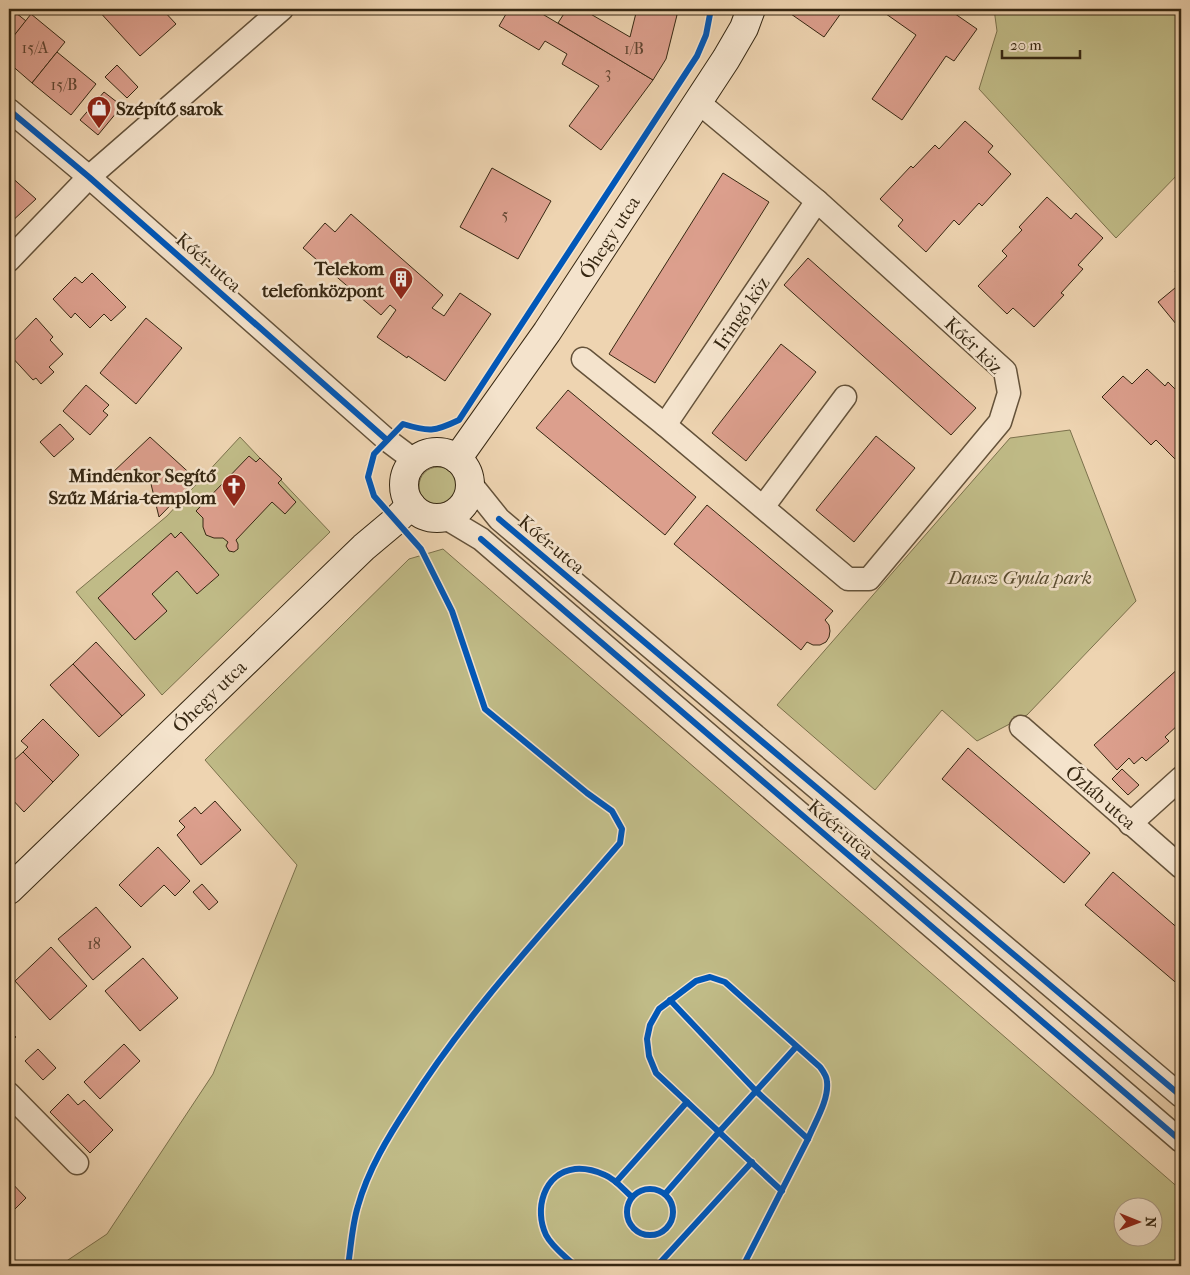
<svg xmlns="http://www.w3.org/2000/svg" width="1190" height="1275" font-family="'IM FELL French Canon',serif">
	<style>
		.green { fill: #c0bb87; stroke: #7b714c; fill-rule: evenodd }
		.building { fill: #dc9f8d; stroke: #362712 }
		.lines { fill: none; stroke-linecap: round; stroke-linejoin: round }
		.street-casing { stroke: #64523a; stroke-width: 25 }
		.secondary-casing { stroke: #362712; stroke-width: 30 }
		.street { stroke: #f4e3cc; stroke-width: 22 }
		.secondary { stroke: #f4e3cc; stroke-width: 28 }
		.cycleway-casing { stroke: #f4e3cc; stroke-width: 9 }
		.cycleway { stroke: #0057b8; stroke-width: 6 }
		.labels { text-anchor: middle; stroke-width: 5; stroke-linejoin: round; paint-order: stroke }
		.number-label { font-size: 16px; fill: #604531 }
		.poi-label { font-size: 19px; font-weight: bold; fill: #362712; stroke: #f4e3cc; text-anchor: end }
		.street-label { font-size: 19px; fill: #362712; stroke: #f4e3cc }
		.park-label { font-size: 19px; font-style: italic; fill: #584c2f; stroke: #f4e3cc }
	</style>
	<rect width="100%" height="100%" fill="#eed4b1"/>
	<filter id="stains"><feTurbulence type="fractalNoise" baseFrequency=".004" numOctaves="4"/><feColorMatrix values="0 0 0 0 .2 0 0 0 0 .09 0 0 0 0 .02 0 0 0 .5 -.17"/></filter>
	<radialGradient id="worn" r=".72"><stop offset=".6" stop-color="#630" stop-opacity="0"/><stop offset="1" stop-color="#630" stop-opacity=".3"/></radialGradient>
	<g class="green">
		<polygon points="994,9 1181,9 1181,171 1116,238 979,89 997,31"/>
		<polygon points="1070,430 1136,601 1027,715 977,741 942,710 875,790 777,705 1010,438"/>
		<polygon points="240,437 330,532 162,695 76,592 167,516"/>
		<circle cx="438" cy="486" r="19"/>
		<path d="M443,549L1181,1190V1266H59L107,1234L213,1074L297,865L205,760L409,559ZM1122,1208H1152V1238H1122Z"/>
	</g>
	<g class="building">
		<polygon points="9,9 11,9 26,21 9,42"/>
		<polygon points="97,9 162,9 176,24 140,56"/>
		<polygon points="509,9 534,9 653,80 601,150 569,126 599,86 562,64 567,54 545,41 539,50 499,26"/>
		<polygon points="567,9 582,9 630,37 637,9 658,9 677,15 666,59 653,80 558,23"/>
		<polygon points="795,9 844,9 824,37 791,14"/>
		<polygon points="879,9 948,9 977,29 954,61 946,56 902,120 872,99 916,35"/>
		<polygon points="31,14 65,42 32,83 9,63 9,42"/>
		<polygon points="57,52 96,84 71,115 32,83"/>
		<polygon points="117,65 138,87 127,98 105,77"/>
		<polygon points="104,92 122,106 98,135 80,120"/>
		<polygon points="965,121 993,146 988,152 1011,174 982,206 979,203 959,225 954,220 926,252 898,226 903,220 880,199 911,166 913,168 935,145 939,149"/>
		<polygon points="492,168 551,201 518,259 460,227"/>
		<polygon points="723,173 769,202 655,383 609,354"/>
		<polygon points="9,175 36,199 9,224"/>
		<polygon points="1047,197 1071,219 1076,213 1103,238 1078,265 1083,269 1061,293 1064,295 1034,327 1013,308 1007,314 978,286 1007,256 1002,251 1022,230 1019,227"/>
		<polygon points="351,214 443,295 432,308 444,316 460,293 491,314 445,381 408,356 407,358 377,337 396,310 390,305 381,315 303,248 325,223 335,232"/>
		<polygon points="808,258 976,408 951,435 784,285"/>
		<polygon points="1181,266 1181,279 1175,271"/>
		<polygon points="92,273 126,307 111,321 104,314 90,328 75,313 71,318 53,299 75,277 82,283"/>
		<polygon points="1181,283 1181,330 1158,302"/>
		<polygon points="36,318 53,337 50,340 63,354 49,367 54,372 41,384 36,378 33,380 9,354 9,346"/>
		<polygon points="146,318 182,348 136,404 100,373"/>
		<polygon points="781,344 816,372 746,461 712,433"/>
		<polygon points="1147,369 1165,386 1168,382 1181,395 1181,454 1176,460 1156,440 1151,445 1102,397 1123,376 1132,384"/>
		<polygon points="86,385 109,405 103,411 108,415 90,435 63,411"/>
		<polygon points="568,390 696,497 665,535 536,428"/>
		<polygon points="60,424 74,439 54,457 40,442"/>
		<polygon points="876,436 915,468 854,542 816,510"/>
		<polygon points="150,437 196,479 159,517 151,484 138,473 111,474"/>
		<polygon points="249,456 256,462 260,458 282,479 278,483 296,502 285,514 272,502 236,540 238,544 238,549 234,552 229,551 226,546 228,542 223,538 214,538 206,535 203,527 203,518 196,511"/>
		<polygon points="707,505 833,611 825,620 829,625 830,631 829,637 826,642 820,645 813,645 807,642 801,650 674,544"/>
		<polygon points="181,532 219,575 197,594 177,571 152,594 167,611 135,640 98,598 171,533 175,538"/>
		<polygon points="96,642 145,695 122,716 73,664"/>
		<polygon points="73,664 122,716 99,737 50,685"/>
		<polygon points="1181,666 1181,726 1179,724 1165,737 1169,741 1146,761 1142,757 1134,764 1129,758 1117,770 1094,745"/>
		<polygon points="43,719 79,755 53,782 23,752 28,747 21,741"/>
		<polygon points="968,748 1090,853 1064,883 942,779"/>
		<polygon points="23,752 53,782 24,812 9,796 9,758 12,762"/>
		<polygon points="1122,769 1139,785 1128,795 1112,779"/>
		<polygon points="215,801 241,830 201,865 177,835 185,827 179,821 195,807 201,814"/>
		<polygon points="158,847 190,881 175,896 164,885 141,907 119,885"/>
		<polygon points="1113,872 1181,931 1181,987 1085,905"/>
		<polygon points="202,884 218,902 209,910 193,892"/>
		<polygon points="96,907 131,947 93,980 58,939"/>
		<polygon points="51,947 87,986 50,1020 15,981"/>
		<polygon points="143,958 178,998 140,1031 105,991"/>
		<polygon points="9,1030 16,1037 9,1044"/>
		<polygon points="124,1044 140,1061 100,1099 84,1082"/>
		<polygon points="38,1049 56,1068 43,1080 25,1061"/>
		<polygon points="68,1094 78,1105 84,1100 113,1130 90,1153 50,1112"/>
		<polygon points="9,1180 26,1198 9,1215"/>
	</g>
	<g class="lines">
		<defs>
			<g id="street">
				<polyline points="9,110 89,177 387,440 415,461"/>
				<polyline points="9,260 89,177 282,9"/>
				<polyline points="583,359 665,425 848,579 869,579 1000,422 1009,393 1005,371 817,201 698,102"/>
				<polyline points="665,425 817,201"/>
				<polyline points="471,484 499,519 1181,1096"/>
				<polyline points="763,507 845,397"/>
				<polyline points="446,518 481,539 1181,1141"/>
				<polyline points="1021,727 1181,867"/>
				<polyline points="1130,824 1181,778"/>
				<polyline points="9,1094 77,1163"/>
			</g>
			<g id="secondary">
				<circle cx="437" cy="485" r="33"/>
				<polyline points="457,459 547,332 726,59 744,28 751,9"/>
				<polyline points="9,890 364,547 395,521 411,505"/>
			</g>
		</defs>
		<use href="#street" class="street-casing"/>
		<use href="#secondary" class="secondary-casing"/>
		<use href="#street" class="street"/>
		<use href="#secondary" class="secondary"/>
		<defs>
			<g id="cycleway">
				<polyline points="9,110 89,177 387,440"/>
				<polyline points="499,519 1181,1096"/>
				<polyline points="481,539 1181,1141"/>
				<polyline points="670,1000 756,1091 808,1139 743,1266"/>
				<polyline points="616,1182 687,1102"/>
				<circle cx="650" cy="1212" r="23"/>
				<path d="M782,1191L656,1073L649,1056L647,1039L650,1025L659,1009L696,981L710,977L725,982L820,1067C823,1071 827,1076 827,1082C829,1100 815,1122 808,1139"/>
				<polyline points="665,1194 719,1132 796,1047"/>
				<path d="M348,1266C351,1247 352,1225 358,1206C368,1170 388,1137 409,1105C469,1010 547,928 620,843L622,829L612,811L587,793L485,709L452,611L421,549L374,496L368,477L374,454L403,424C429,432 434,432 459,420L697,56L706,35L711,9"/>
				<path d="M575,1266C566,1257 552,1247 546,1235C534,1210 543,1173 575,1169C585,1168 596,1171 605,1175C615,1179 624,1190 632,1197"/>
				<polyline points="657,1266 752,1162"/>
			</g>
		</defs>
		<use href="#cycleway" class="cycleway-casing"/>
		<use href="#cycleway" class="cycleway"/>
	</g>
	<defs>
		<symbol id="shop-pin" viewBox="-11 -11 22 30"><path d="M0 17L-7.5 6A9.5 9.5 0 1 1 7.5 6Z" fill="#8f2418" stroke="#f4e3cc"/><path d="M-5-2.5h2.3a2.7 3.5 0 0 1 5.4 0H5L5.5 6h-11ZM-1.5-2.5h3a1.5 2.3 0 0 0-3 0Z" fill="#fff"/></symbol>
		<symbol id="building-pin" viewBox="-11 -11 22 30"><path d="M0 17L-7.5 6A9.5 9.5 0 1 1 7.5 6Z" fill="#8f2418" stroke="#f4e3cc"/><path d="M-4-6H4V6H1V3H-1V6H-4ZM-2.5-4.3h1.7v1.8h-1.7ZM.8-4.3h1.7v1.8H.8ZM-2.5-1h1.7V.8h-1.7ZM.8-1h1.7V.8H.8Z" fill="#fff"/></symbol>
		<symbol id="church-pin" viewBox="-11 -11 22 30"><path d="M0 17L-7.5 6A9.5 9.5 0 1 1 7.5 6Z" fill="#8f2418" stroke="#f4e3cc"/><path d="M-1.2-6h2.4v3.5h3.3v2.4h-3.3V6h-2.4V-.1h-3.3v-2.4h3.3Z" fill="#fff"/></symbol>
	</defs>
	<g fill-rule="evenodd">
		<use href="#shop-pin" x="85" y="94" width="28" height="38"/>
		<use href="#building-pin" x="387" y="265" width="28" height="38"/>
		<use href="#church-pin" x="220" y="472" width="28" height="38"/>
	</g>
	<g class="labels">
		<g class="number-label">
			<text x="35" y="53">15/A</text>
			<text x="634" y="54">1/B</text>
			<text x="608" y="78">3</text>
			<text x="64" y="90">15/B</text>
			<text x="505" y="220">5</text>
			<text x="94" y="949">18</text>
		</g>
		<g class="poi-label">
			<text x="116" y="115" text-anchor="start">Szépítő sarok</text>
			<text x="384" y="275">Telekom<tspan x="384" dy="22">telefonközpont</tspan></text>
			<text x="216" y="482">Mindenkor Segítő<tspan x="216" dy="22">Szűz Mária-templom</tspan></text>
		</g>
		<g class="street-label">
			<text transform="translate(609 237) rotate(-57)" y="7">Óhegy utca</text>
			<text transform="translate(209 262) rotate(41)" y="7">Kőér utca</text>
			<text transform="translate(741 313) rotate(-56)" y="7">Iringó köz</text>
			<text transform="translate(974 345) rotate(44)" y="7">Kőér köz</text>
			<text transform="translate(552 544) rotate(40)" y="7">Kőér utca</text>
			<text transform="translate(209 696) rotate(-44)" y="7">Óhegy utca</text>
			<text transform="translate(1101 797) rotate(41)" y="7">Őzláb utca</text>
			<text transform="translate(841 829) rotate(41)" y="7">Kőér utca</text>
		</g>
		<g class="park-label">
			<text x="1020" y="584">Dausz Gyula park</text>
		</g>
	</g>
	<rect width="1190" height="1275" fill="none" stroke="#eed4b1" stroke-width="30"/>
	<rect x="10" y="10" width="1170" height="1255" fill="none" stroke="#362712" stroke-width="2.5"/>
	<rect x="15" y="15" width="1160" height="1245" fill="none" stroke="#362712"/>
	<g transform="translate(1138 1222) rotate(91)"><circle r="24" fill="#f4e3cc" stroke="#a89882"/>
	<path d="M0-4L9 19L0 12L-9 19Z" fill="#8f2418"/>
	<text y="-8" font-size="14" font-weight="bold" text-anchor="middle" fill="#362712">N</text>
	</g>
	<path d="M1002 50v8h78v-8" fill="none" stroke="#362712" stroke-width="2.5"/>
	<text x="1010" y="50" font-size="15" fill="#362712" stroke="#f4e3cc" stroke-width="4" paint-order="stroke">20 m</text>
	<rect width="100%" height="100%" filter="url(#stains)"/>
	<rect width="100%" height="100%" fill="url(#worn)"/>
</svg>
